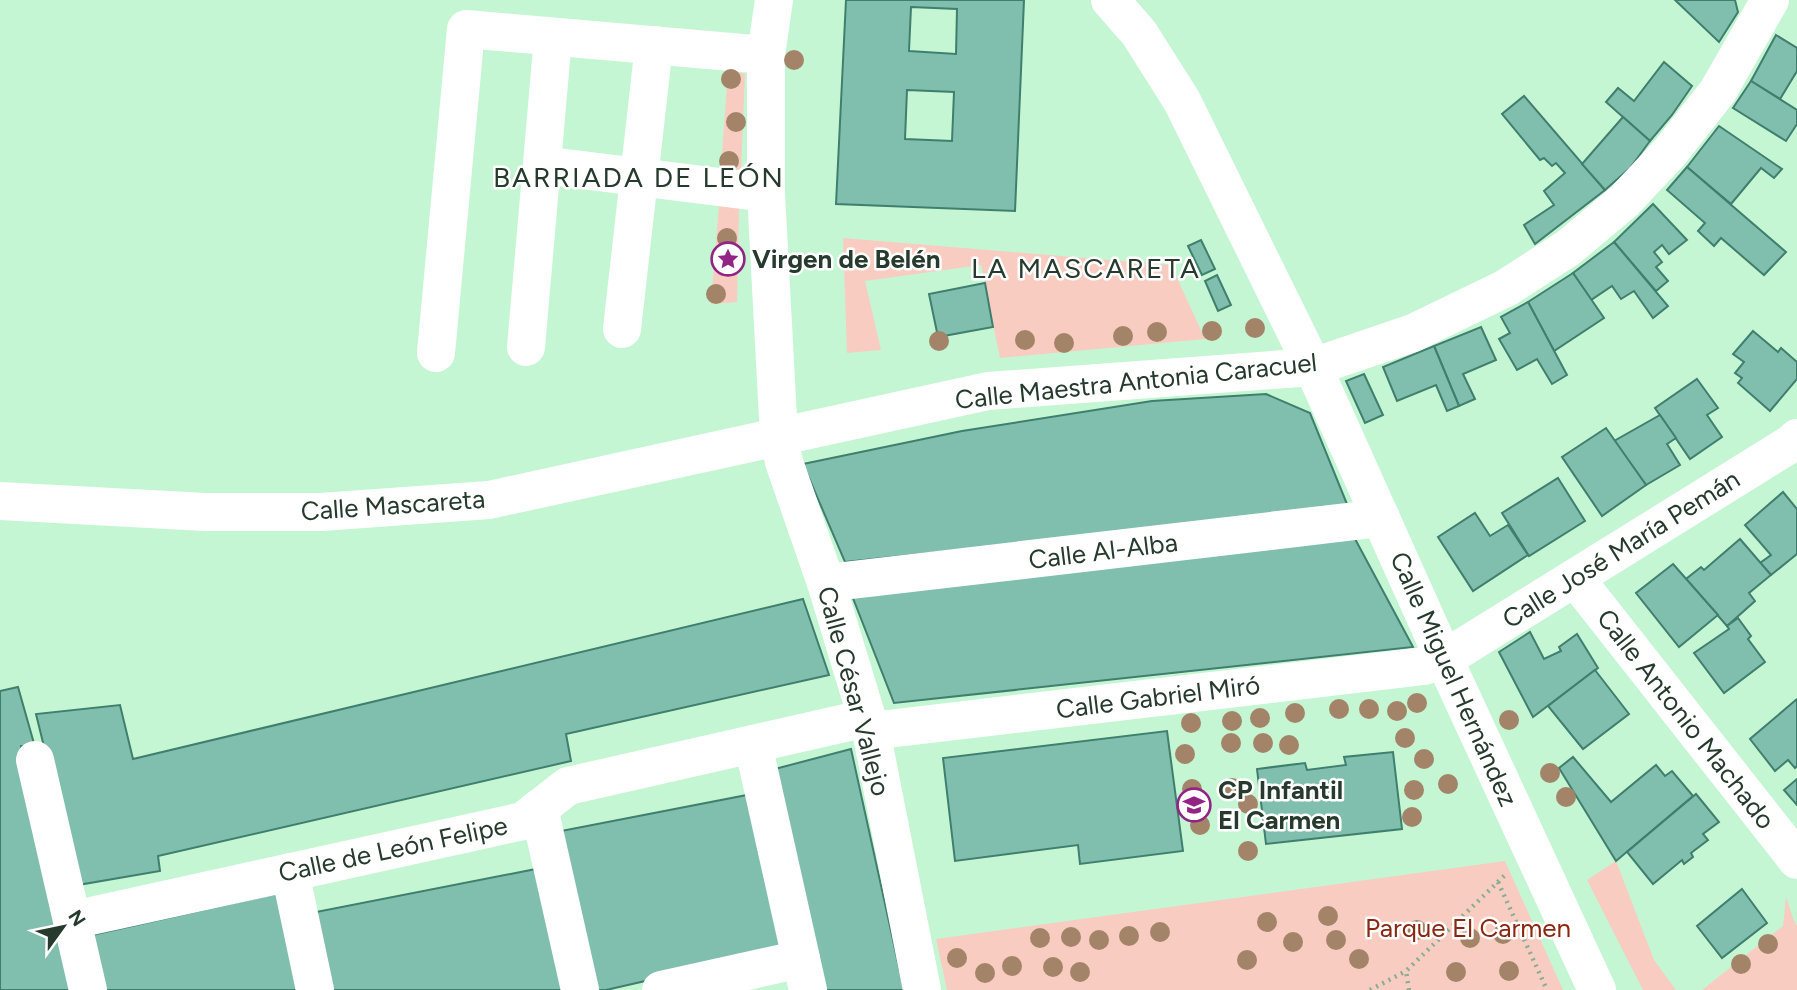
<svg xmlns="http://www.w3.org/2000/svg" width="1797" height="990" font-family="Figtree,sans-serif">
	<style>
		.green { fill: #f9ccc1 }
		.building { fill: #80bfad; stroke: #407e6e; stroke-width: 2; fill-rule: evenodd }
		.lines { fill: none; stroke-linecap: round; stroke-linejoin: round }
		.path { stroke: #87ad93; stroke-width: 4.5; stroke-dasharray: 2 5; stroke-linecap: butt }
		.minor { stroke: #fff; stroke-width: 38 }
		.tree { fill: #a48468 }
		.labels { text-anchor: middle; stroke-width: 5; stroke-linejoin: round; paint-order: stroke }
		.poi-label { font-size: 26px; font-weight: bold; fill: #263a2d; stroke: #fff; text-anchor: start }
		.street-label { font-size: 26px; fill: #263a2d; stroke: #fff }
		.park-label { font-size: 26px; fill: #8a2710; stroke: #fff }
		.neighbourhood-label { font-size: 28px; letter-spacing: 2px; fill: #263a2d; stroke: #fff }
	</style>
	<rect width="100%" height="100%" fill="#c4f6d3"/>
	<g class="green">
		<polygon points="728,70 745,74 741,170 721,168"/>
		<polygon points="719,205 739,208 737,302 711,304"/>
		<polygon points="843,238 1171,265 1205,339 1000,358 981,265 865,281 881,350 847,353"/>
		<polygon points="1505,861 1563,990 947,990 936,939"/>
		<polygon points="1616,861 1654,960 1676,990 1643,990 1587,880"/>
		<polygon points="1786,897 1794,921 1797,926 1797,990 1702,990 1783,926"/>
	</g>
	<g class="building">
		<path d="M846,0H1024L1015,211L836,204ZM911,7L957,9L956,54L909,51ZM907,90L954,92L952,141L905,139Z"/>
		<polygon points="1675,0 1735,0 1738,12 1719,42"/>
		<polygon points="1776,35 1797,48 1797,71 1780,99 1751,81"/>
		<polygon points="1664,62 1692,86 1672,115 1650,141 1606,102 1618,88 1634,101"/>
		<polygon points="1751,81 1797,110 1797,124 1786,141 1733,108"/>
		<polygon points="1524,96 1605,190 1535,244 1524,225 1554,205 1544,191 1565,173 1556,163 1552,166 1544,158 1540,160 1502,114"/>
		<polygon points="1623,117 1650,141 1630,168 1605,190 1582,164"/>
		<polygon points="1719,126 1782,169 1774,178 1761,168 1731,204 1687,167"/>
		<polygon points="1687,167 1786,252 1764,275 1721,238 1714,246 1698,231 1705,223 1667,190"/>
		<polygon points="1653,204 1687,240 1669,254 1662,245 1654,252 1662,262 1656,267 1668,281 1656,291 1614,242"/>
		<polygon points="1201,240 1215,269 1202,275 1188,246"/>
		<polygon points="1614,242 1668,306 1653,318 1634,291 1621,299 1612,286 1591,300 1573,273"/>
		<polygon points="1573,273 1604,318 1554,351 1528,302"/>
		<polygon points="1217,275 1231,305 1218,311 1205,281"/>
		<polygon points="985,283 993,327 938,337 929,294"/>
		<polygon points="1528,302 1567,375 1552,384 1537,359 1517,370 1499,339 1510,333 1501,317"/>
		<polygon points="1481,327 1496,360 1463,374 1475,399 1459,406 1434,346"/>
		<polygon points="1753,331 1778,352 1781,348 1797,362 1797,379 1770,411 1738,383 1742,378 1735,373 1744,362 1733,354"/>
		<polygon points="1434,346 1459,406 1447,411 1436,385 1397,401 1383,367"/>
		<polygon points="1364,374 1383,415 1365,423 1346,381"/>
		<polygon points="1697,379 1718,408 1707,415 1722,437 1690,459 1655,408"/>
		<polygon points="1266,394 1310,413 1349,509 845,562 803,464 962,431 1152,401"/>
		<polygon points="1660,415 1676,438 1667,444 1680,465 1646,485 1614,441"/>
		<polygon points="1606,428 1646,485 1602,516 1562,457"/>
		<polygon points="1558,478 1585,521 1529,556 1502,513"/>
		<polygon points="1783,492 1797,509 1797,554 1771,575 1760,563 1771,555 1745,525"/>
		<polygon points="1475,513 1490,536 1508,525 1528,555 1473,591 1438,537"/>
		<polygon points="1354,537 1413,647 894,703 851,593"/>
		<polygon points="1740,539 1771,575 1749,593 1755,601 1727,626 1686,579 1701,567 1704,570"/>
		<polygon points="1673,564 1718,615 1679,647 1636,593"/>
		<polygon points="803,599 829,675 566,734 571,761 158,856 160,871 78,885 36,714 120,705 133,759"/>
		<polygon points="1738,618 1751,636 1748,639 1765,662 1724,693 1694,653 1729,629 1727,626"/>
		<polygon points="1530,632 1544,659 1561,651 1559,647 1577,634 1598,668 1533,717 1499,652"/>
		<polygon points="1595,670 1629,714 1583,749 1548,706"/>
		<polygon points="18,687 35,747 21,746 22,767 76,990 0,990 0,691"/>
		<polygon points="1797,699 1797,766 1795,768 1788,760 1775,771 1750,739"/>
		<polygon points="1167,731 1183,851 1080,864 1078,845 955,861 943,758"/>
		<polygon points="851,749 904,990 816,990 771,770"/>
		<polygon points="1393,752 1402,829 1266,844 1257,769 1305,763 1307,770 1346,765 1344,757"/>
		<polygon points="1573,757 1611,802 1656,765 1665,776 1672,771 1693,796 1616,861 1559,768"/>
		<polygon points="1797,779 1797,805 1784,790"/>
		<polygon points="1696,794 1719,822 1703,834 1708,840 1691,853 1693,857 1684,864 1682,860 1653,884 1627,852"/>
		<polygon points="747,795 781,950 606,990 593,990 556,832"/>
		<polygon points="541,868 566,990 327,990 311,913"/>
		<polygon points="1742,889 1767,923 1722,958 1697,926"/>
		<polygon points="283,892 305,990 106,990 92,935"/>
	</g>
	<g class="lines">
		<g class="path">
			<polyline points="1498,882 1547,990"/>
			<polyline points="1370,990 1406,971"/>
			<polyline points="1409,990 1406,971 1505,875"/>
		</g>
		<g class="minor">
			<polyline points="774,0 766,55 766,193 779,437 784,462 826,583 871,731 922,990"/>
			<polyline points="1110,0 1139,33 1182,101 1313,367 1444,659 1597,990"/>
			<polyline points="542,165 766,193"/>
			<polyline points="622,329 654,45"/>
			<polyline points="526,347 553,37"/>
			<polyline points="436,353 466,29 766,55"/>
			<polyline points="0,501 205,512 321,512 489,500 988,391 1313,367 1413,333 1506,288 1568,248 1624,201 1670,152 1718,91 1770,0"/>
			<polyline points="1575,578 1797,860"/>
			<polyline points="826,583 1381,518"/>
			<polyline points="871,731 1424,666 1444,659 1792,443 1797,438"/>
			<polyline points="753,744 808,990"/>
			<polyline points="35,760 88,990"/>
			<polyline points="539,808 580,990"/>
			<polyline points="290,872 315,990"/>
			<polyline points="73,920 523,821 568,786 867,718"/>
			<polyline points="661,990 801,959"/>
		</g>
	</g>
	<g class="tree">
		<circle cx="794" cy="60" r="10"/>
		<circle cx="731" cy="79" r="10"/>
		<circle cx="736" cy="122" r="10"/>
		<circle cx="729" cy="161" r="10"/>
		<circle cx="727" cy="238" r="10"/>
		<circle cx="716" cy="294" r="10"/>
		<circle cx="1255" cy="328" r="10"/>
		<circle cx="1212" cy="331" r="10"/>
		<circle cx="1157" cy="332" r="10"/>
		<circle cx="1123" cy="336" r="10"/>
		<circle cx="1025" cy="340" r="10"/>
		<circle cx="939" cy="341" r="10"/>
		<circle cx="1064" cy="343" r="10"/>
		<circle cx="1417" cy="703" r="10"/>
		<circle cx="1339" cy="709" r="10"/>
		<circle cx="1369" cy="709" r="10"/>
		<circle cx="1397" cy="711" r="10"/>
		<circle cx="1295" cy="713" r="10"/>
		<circle cx="1260" cy="718" r="10"/>
		<circle cx="1509" cy="720" r="10"/>
		<circle cx="1232" cy="721" r="10"/>
		<circle cx="1191" cy="723" r="10"/>
		<circle cx="1405" cy="738" r="10"/>
		<circle cx="1231" cy="743" r="10"/>
		<circle cx="1263" cy="743" r="10"/>
		<circle cx="1289" cy="745" r="10"/>
		<circle cx="1185" cy="754" r="10"/>
		<circle cx="1424" cy="759" r="10"/>
		<circle cx="1550" cy="773" r="10"/>
		<circle cx="1448" cy="784" r="10"/>
		<circle cx="1232" cy="788" r="10"/>
		<circle cx="1192" cy="789" r="10"/>
		<circle cx="1414" cy="790" r="10"/>
		<circle cx="1566" cy="797" r="10"/>
		<circle cx="1248" cy="804" r="10"/>
		<circle cx="1412" cy="817" r="10"/>
		<circle cx="1200" cy="825" r="10"/>
		<circle cx="1248" cy="851" r="10"/>
		<circle cx="1328" cy="916" r="10"/>
		<circle cx="1267" cy="922" r="10"/>
		<circle cx="1417" cy="930" r="10"/>
		<circle cx="1160" cy="932" r="10"/>
		<circle cx="1503" cy="934" r="10"/>
		<circle cx="1129" cy="936" r="10"/>
		<circle cx="1071" cy="937" r="10"/>
		<circle cx="1040" cy="938" r="10"/>
		<circle cx="1470" cy="938" r="10"/>
		<circle cx="1099" cy="940" r="10"/>
		<circle cx="1336" cy="940" r="10"/>
		<circle cx="1293" cy="942" r="10"/>
		<circle cx="1768" cy="944" r="10"/>
		<circle cx="957" cy="958" r="10"/>
		<circle cx="1359" cy="959" r="10"/>
		<circle cx="1247" cy="960" r="10"/>
		<circle cx="1741" cy="964" r="10"/>
		<circle cx="1012" cy="966" r="10"/>
		<circle cx="1053" cy="967" r="10"/>
		<circle cx="1509" cy="971" r="10"/>
		<circle cx="1080" cy="972" r="10"/>
		<circle cx="1456" cy="972" r="10"/>
		<circle cx="985" cy="973" r="10"/>
	</g>
	<defs>
		<symbol id="sight-ring" viewBox="-11 -11 22 22"><circle r="9.5" fill="#fff" stroke="#932484" stroke-width="1.5"/><path d="M0-6L1.8-2.2L6-1.7L2.9 1.2L3.7 5.4L0 3.3L-3.7 5.4L-2.9 1.2L-6-1.7L-1.8-2.2Z" fill="#932484"/></symbol>
		<symbol id="school-ring" viewBox="-11 -11 22 22"><circle r="9.5" fill="#fff" stroke="#932484" stroke-width="1.5"/><path d="M0-5L7-2L0 1L-7-2ZM-4 1L0 2.5L4 1V4Q0 6-4 4Z" fill="#932484"/></symbol>
	</defs>
	<g fill-rule="evenodd">
		<use href="#sight-ring" x="709" y="240" width="38" height="38"/>
		<use href="#school-ring" x="1175" y="786" width="38" height="38"/>
	</g>
	<g class="labels">
		<g class="poi-label">
			<text x="752" y="268">Virgen de Belén</text>
			<text x="1218" y="799">CP Infantil<tspan x="1218" dy="30">El Carmen</tspan></text>
		</g>
		<g class="street-label">
			<text transform="translate(1136 381) rotate(-6)" y="9">Calle Maestra Antonia Caracuel</text>
			<text transform="translate(393 505) rotate(-4)" y="9">Calle Mascareta</text>
			<text transform="translate(1621 549) rotate(-32)" y="9">Calle José María Pemán</text>
			<text transform="translate(1103 551) rotate(-7)" y="9">Calle Al-Alba</text>
			<text transform="translate(1454 679) rotate(66)" y="9">Calle Miguel Hernández</text>
			<text transform="translate(854 691) rotate(75)" y="9">Calle César Vallejo</text>
			<text transform="translate(1158 697) rotate(-7)" y="9">Calle Gabriel Miró</text>
			<text transform="translate(1686 719) rotate(52)" y="9">Calle Antonio Machado</text>
			<text transform="translate(393 849) rotate(-12)" y="9">Calle de León Felipe</text>
		</g>
		<g class="park-label">
			<text x="1468" y="937">Parque El Carmen</text>
		</g>
		<g class="neighbourhood-label">
			<text x="639" y="187">BARRIADA DE LEÓN</text>
			<text x="1086" y="278">LA MASCARETA</text>
		</g>
	</g>
	<g transform="translate(63 927) rotate(57)" stroke="#ffffff" stroke-width="5" paint-order="stroke">
	<path d="M0-5L12 26L0 18L-12 26Z" fill="#263a2d"/>
	<text y="-10" font-size="19" font-weight="bold" text-anchor="middle" fill="#263a2d">N</text>
	</g>
</svg>
